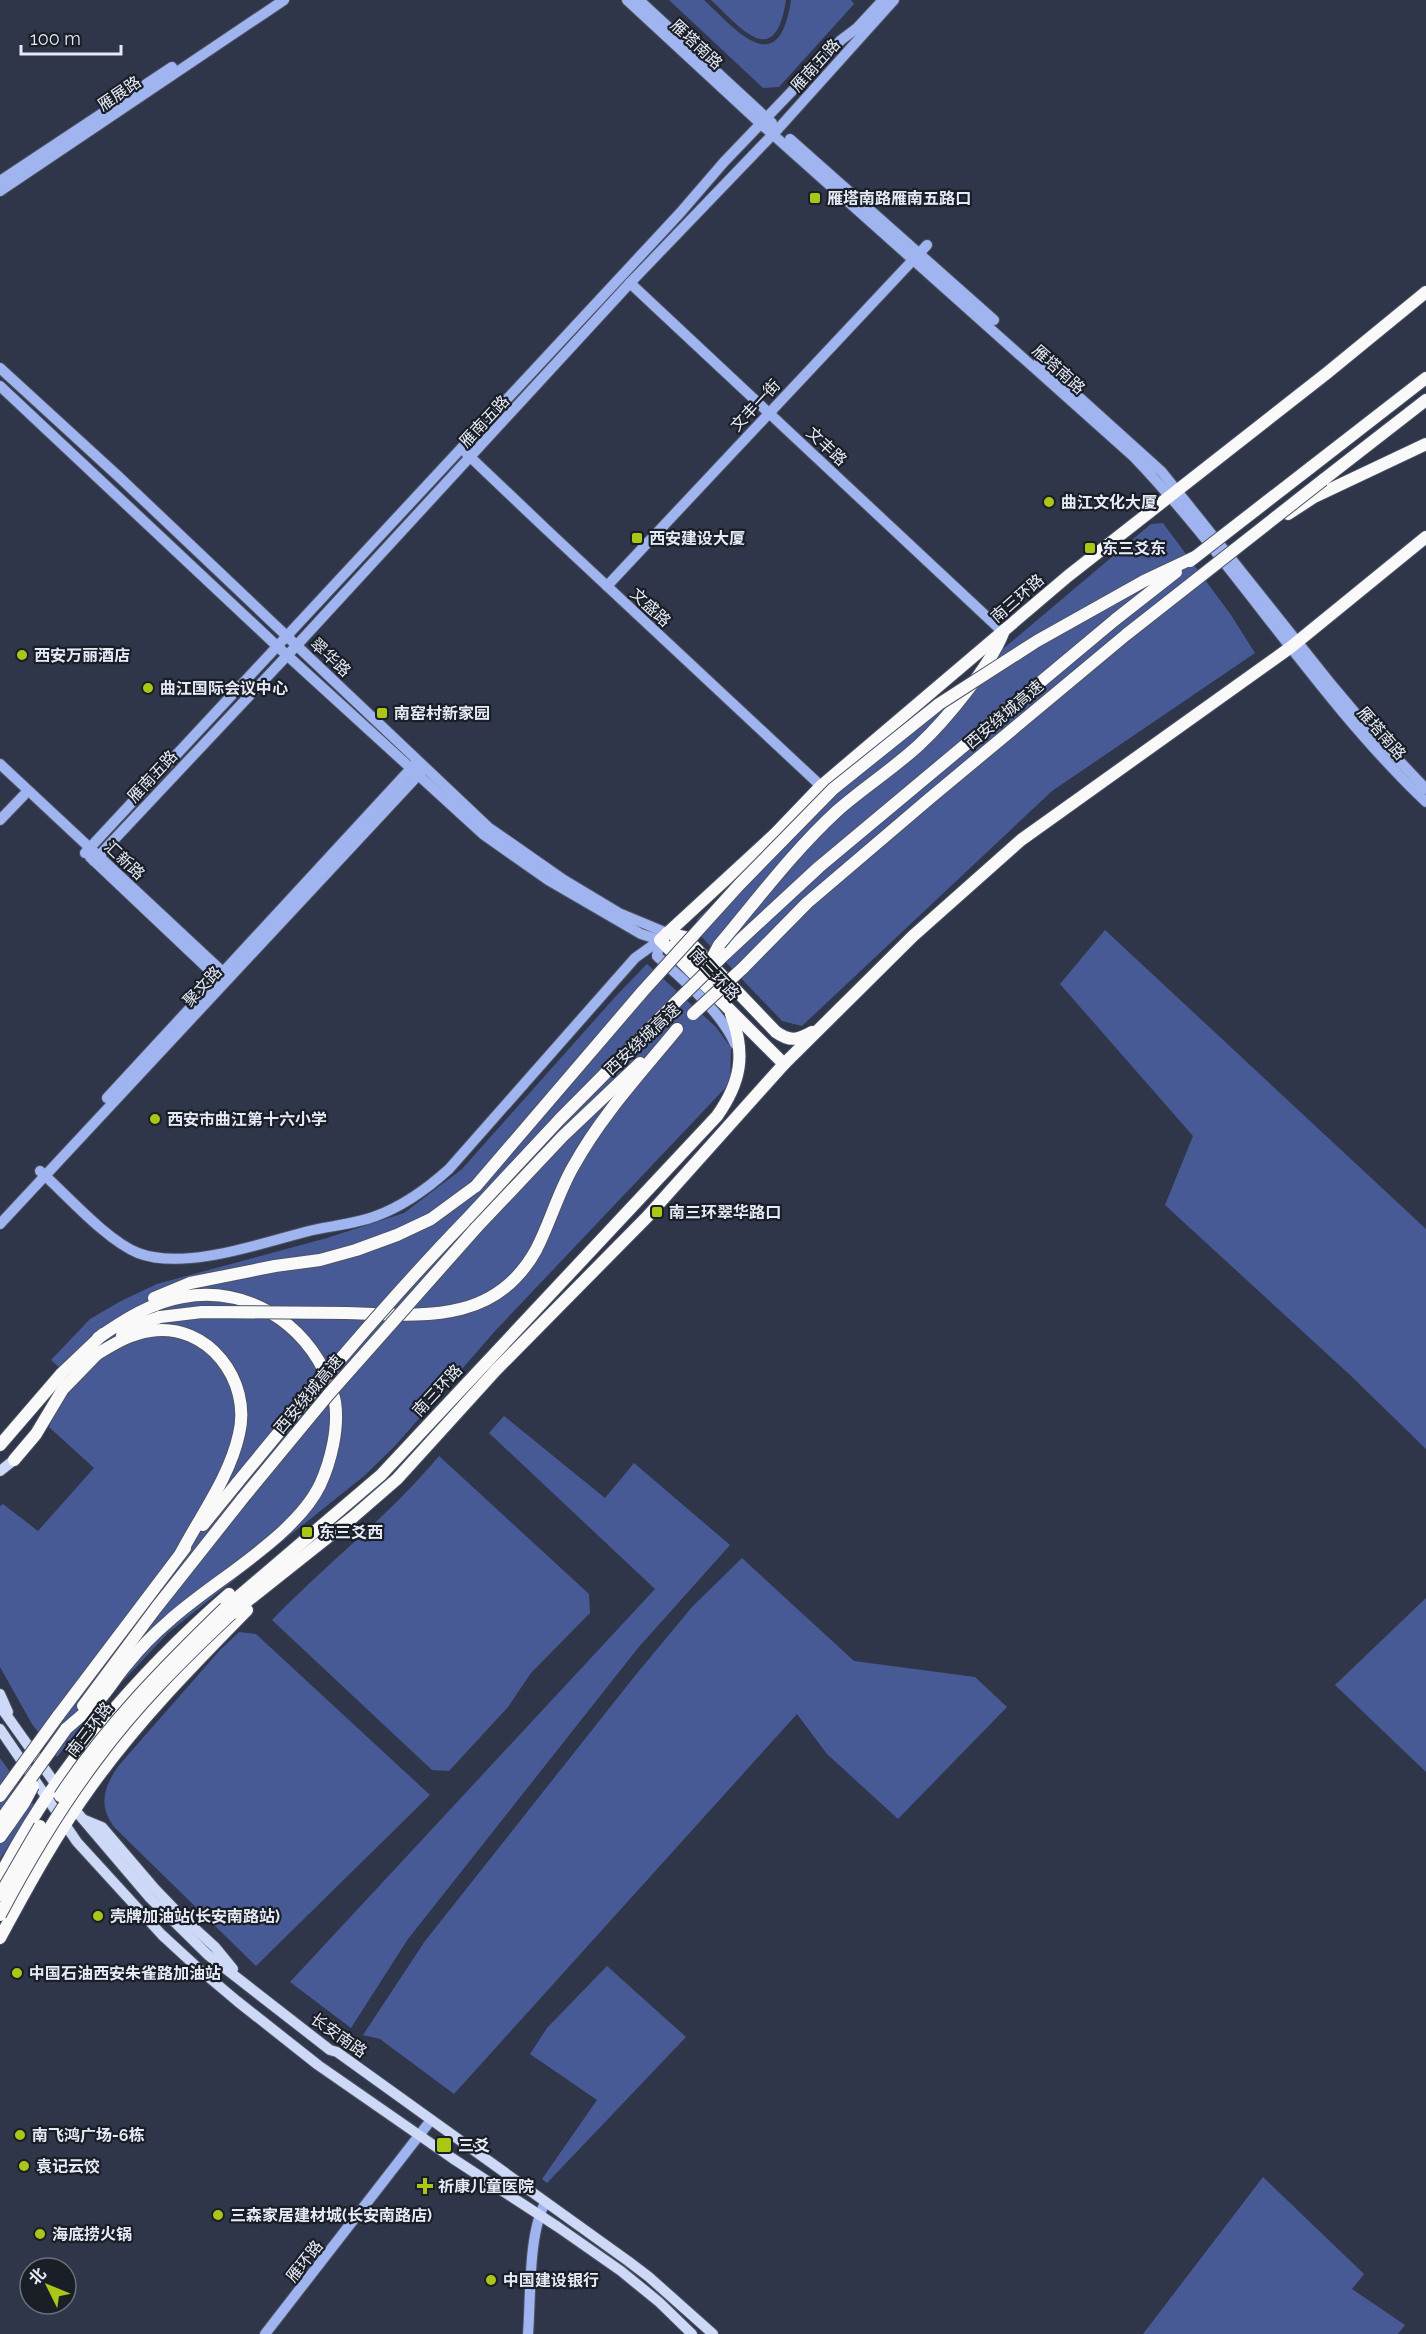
<svg xmlns="http://www.w3.org/2000/svg" width="1426" height="2334" font-family="Raleway,'Noto Sans SC',sans-serif">
	<style>
		.green { fill: #485a95 }
		.lines { fill: none; stroke-linecap: round; stroke-linejoin: round }
		.secondary-casing { stroke: #4c5365; stroke-width: 12 }
		.primary-casing { stroke: #4c5365; stroke-width: 12 }
		.highway-casing { stroke: #4c5365; stroke-width: 14 }
		.secondary { stroke: #a0b4ef; stroke-width: 10 }
		.primary { stroke: #ced9f7; stroke-width: 10 }
		.highway { stroke: #f9f9f9; stroke-width: 12 }
		.highway-bridge-casing { stroke: #4c5365; stroke-width: 14; stroke-linecap: butt }
		.highway-bridge { stroke: #f9f9f9; stroke-width: 12 }
		.poi-dot { fill: #aac717; stroke: #1a1e26; stroke-width: 2 }
		.labels { text-anchor: middle; stroke-width: 4.5; stroke-linejoin: round; paint-order: stroke }
		.street-label { font-size: 16px; fill: #e5eaf6; stroke: #1a1e26 }
		.poi-label { font-size: 16px; font-weight: bold; fill: #e5eaf6; stroke: #1a1e26; text-anchor: start }
	</style>
	<rect width="100%" height="100%" fill="#2f3649"/>
	<g class="green">
		<path d="M669,0H704C737,31 779,82 791,0H851L854,4L779,87L763,88Z"/>
		<path d="M711,0H786C775,72 741,28 711,0Z"/>
		<polygon points="1163,523 1231,615 1255,653 1052,791 802,1026 782,1021 698,933 697,919 914,724 1151,524"/>
		<polygon points="1105,930 1426,1229 1426,1449 1350,1375 1165,1205 1193,1136 1060,984"/>
		<polygon points="647,964 716,1027 731,1048 730,1083 495,1331 395,1446 364,1476 168,1633 92,1714 57,1757 32,1724 0,1667 0,1506 3,1504 38,1531 94,1468 49,1427 62,1399 75,1382 51,1360 90,1319 121,1301 157,1284 327,1238 404,1213 462,1169 616,996"/>
		<polygon points="504,1416 605,1498 634,1463 730,1545 638,1648 408,1939 351,2028 290,1982 655,1589 489,1433"/>
		<path d="M439,1456L589,1594L590,1613L531,1673L508,1707L449,1771L432,1770L272,1620C326,1564 389,1516 439,1456Z"/>
		<polygon points="742,1558 854,1661 975,1677 1007,1707 898,1819 827,1754 797,1714 454,2094 380,2039 363,2035 425,1941 634,1677 692,1607"/>
		<polygon points="1426,1598 1426,1772 1335,1685"/>
		<path d="M239,1632L256,1634L430,1795L256,1966L115,1828C97,1805 104,1786 120,1764L220,1650Z"/>
		<polygon points="0,1758 34,1805 0,1859"/>
		<polygon points="607,1966 686,2037 547,2183 542,2179 597,2100 530,2054 547,2028"/>
		<polygon points="1263,2177 1364,2274 1352,2289 1405,2325 1398,2334 1143,2334"/>
	</g>
	<g class="lines">
		<defs>
			<g id="secondary">
				<path d="M627,0L761,124L1134,457C1238,566 1317,698 1426,802"/>
				<polyline points="639,0 772,123"/>
				<polyline points="790,139 994,320"/>
				<polyline points="0,181 172,67"/>
				<polyline points="0,191 284,0"/>
				<polyline points="630,283 1003,632"/>
				<polyline points="1039,361 1162,472 1331,684 1368,728 1426,789"/>
				<polyline points="0,368 118,476 488,827 564,880 619,913 667,933"/>
				<polyline points="0,386 278,647 484,835 548,880 641,934 660,940"/>
				<polyline points="466,453 547,530 821,786"/>
				<polyline points="607,586 927,245"/>
				<polyline points="0,764 227,976"/>
				<polyline points="0,820 24,795"/>
				<polyline points="85,853 680,213 724,162 841,40 857,28 883,0"/>
				<polyline points="90,857 222,982"/>
				<polyline points="94,861 297,645 630,283 778,129 894,0"/>
				<path d="M660,940L657,956C683,980 721,1011 735,1044"/>
				<polyline points="107,1098 416,763"/>
				<path d="M40,1171C67,1195 106,1240 138,1253C185,1271 261,1243 309,1231C330,1226 355,1224 376,1216C403,1206 427,1189 449,1169L635,958L660,940"/>
				<polyline points="0,1224 423,770"/>
				<polyline points="265,2334 431,2120"/>
				<path d="M528,2334C531,2297 528,2235 545,2203"/>
			</g>
			<g id="primary">
				<polyline points="0,1471 14,1460"/>
				<polyline points="0,1694 8,1712"/>
				<polyline points="0,1706 59,1789"/>
				<polyline points="0,1729 77,1842 162,1935 199,1969 237,2001 318,2065 452,2158 558,2227 621,2271 659,2302 692,2334"/>
				<polyline points="70,1804 150,1898 208,1955 330,2050 337,2052 628,2261 649,2277 713,2334"/>
				<polyline points="85,1820 102,1827 155,1889 181,1916 215,1947 233,1969"/>
			</g>
			<g id="highway">
				<polyline points="1310,468 1426,378"/>
				<polyline points="1323,480 1426,400"/>
				<polyline points="1288,514 1314,497 1426,444"/>
				<path d="M734,927C767,887 799,846 837,811C863,788 893,769 919,745C946,720 990,666 1003,633"/>
				<path d="M667,933L685,937L776,1032C790,1042 798,1040 812,1032"/>
				<polyline points="676,942 713,978"/>
				<polyline points="725,954 819,867 1116,619"/>
				<polyline points="743,968 807,903 929,799 1127,634"/>
				<polyline points="784,1064 660,940 775,834 821,786 1068,576 1327,373 1426,292"/>
				<polyline points="464,1222 560,1119 677,1001"/>
				<polyline points="476,1228 563,1136 640,1063"/>
				<polyline points="154,1298 190,1283 275,1266 320,1260 356,1250 397,1235 431,1219 476,1186"/>
				<path d="M346,1313C419,1315 494,1326 536,1250C550,1223 558,1193 573,1167C601,1116 640,1074 677,1029"/>
				<polyline points="122,1335 134,1326 160,1317"/>
				<path d="M92,1357C111,1346 128,1334 150,1331C208,1322 252,1381 239,1434C230,1476 201,1515 181,1553"/>
				<polyline points="0,1445 62,1373 103,1334"/>
				<polyline points="14,1460 36,1434 63,1389 98,1353"/>
				<polyline points="203,1525 238,1482"/>
				<path d="M225,1608L381,1475L717,1116C741,1082 746,1054 731,1014"/>
				<polyline points="231,1614 352,1518 397,1479 496,1370 647,1217 784,1064 913,936 1021,840 1291,647 1426,537"/>
				<polyline points="83,1706 156,1608 243,1498"/>
				<polyline points="58,1716 185,1548"/>
				<path d="M66,1729C77,1719 90,1709 100,1699C110,1688 118,1674 128,1663C140,1648 155,1633 169,1621C213,1581 294,1538 320,1485C331,1461 339,1428 335,1402C334,1395 330,1387 328,1380C306,1323 245,1285 183,1297C152,1302 124,1320 98,1338"/>
				<polyline points="0,1837 10,1823"/>
				<path d="M0,1876C54,1770 139,1672 229,1594"/>
				<path d="M0,1938C28,1886 57,1833 92,1785C138,1721 192,1666 247,1610"/>
			</g>
		</defs>
		<use href="#secondary" class="secondary-casing"/>
		<use href="#primary" class="primary-casing"/>
		<use href="#highway" class="highway-casing"/>
		<use href="#secondary" class="secondary"/>
		<use href="#primary" class="primary"/>
		<use href="#highway" class="highway"/>
		<defs>
			<g id="highway-bridge">
				<polyline points="1190,561 1310,468"/>
				<polyline points="1116,619 1176,572"/>
				<polyline points="1127,634 1323,480"/>
				<polyline points="708,966 719,945 734,927"/>
				<polyline points="677,1001 725,954"/>
				<polyline points="693,1014 743,968"/>
				<polyline points="476,1186 643,991 739,885 833,789 939,704 1037,641 1144,581 1195,557"/>
				<polyline points="160,1317 202,1312 346,1313"/>
				<path d="M238,1482C311,1393 384,1305 464,1222"/>
				<polyline points="243,1498 328,1395 476,1228"/>
				<polyline points="0,1796 58,1716"/>
				<path d="M60,1796C106,1726 165,1666 225,1608"/>
				<polyline points="0,1821 66,1729"/>
				<polyline points="10,1823 24,1803 33,1786"/>
				<polyline points="0,1895 40,1826"/>
				<path d="M0,1915C29,1860 60,1808 97,1759C136,1706 183,1659 231,1614"/>
			</g>
		</defs>
		<use href="#highway-bridge" class="highway-bridge-casing"/>
		<use href="#highway-bridge" class="highway-bridge"/>
	</g>
	<g class="poi-dot">
		<rect x="809" y="192" width="12" height="12" rx="3"/>
		<circle cx="1049" cy="502" r="6"/>
		<rect x="631" y="532" width="12" height="12" rx="3"/>
		<rect x="1084" y="542" width="12" height="12" rx="3"/>
		<circle cx="22" cy="655" r="6"/>
		<circle cx="148" cy="688" r="6"/>
		<rect x="376" y="707" width="12" height="12" rx="3"/>
		<circle cx="155" cy="1119" r="6"/>
		<rect x="651" y="1206" width="12" height="12" rx="3"/>
		<rect x="301" y="1526" width="12" height="12" rx="3"/>
		<circle cx="98" cy="1916" r="6"/>
		<circle cx="17" cy="1973" r="6"/>
		<circle cx="20" cy="2135" r="6"/>
		<rect x="436" y="2137" width="16" height="16" rx="3"/>
		<circle cx="24" cy="2166" r="6"/>
		<path d="M422 2177h6v6h6v6h-6v6h-6v-6h-6v-6h6z"/>
		<circle cx="218" cy="2215" r="6"/>
		<circle cx="40" cy="2234" r="6"/>
		<circle cx="491" cy="2280" r="6"/>
	</g>
	<g class="labels">
		<g class="street-label">
			<text transform="translate(697 44) rotate(43)" y="6">雁塔南路</text>
			<text transform="translate(815 65) rotate(-48)" y="6">雁南五路</text>
			<text transform="translate(119 93) rotate(-34)" y="6">雁展路</text>
			<text transform="translate(1059 369) rotate(42)" y="6">雁塔南路</text>
			<text transform="translate(755 405) rotate(-47)" y="6">文丰一街</text>
			<text transform="translate(484 421) rotate(-47)" y="6">雁南五路</text>
			<text transform="translate(827 446) rotate(43)" y="6">文丰路</text>
			<text transform="translate(1017 598) rotate(-41)" y="6">南三环路</text>
			<text transform="translate(651 607) rotate(43)" y="6">文盛路</text>
			<text transform="translate(331 657) rotate(43)" y="6">翠华路</text>
			<text transform="translate(1004 714) rotate(-40)" y="6">西安绕城高速</text>
			<text transform="translate(1382 733) rotate(49)" y="6">雁塔南路</text>
			<text transform="translate(152 776) rotate(-47)" y="6">雁南五路</text>
			<text transform="translate(125 860) rotate(43)" y="6">汇新路</text>
			<text transform="translate(715 974) rotate(47)" y="6">南三环路</text>
			<text transform="translate(202 986) rotate(-47)" y="6">聚文路</text>
			<text transform="translate(642 1039) rotate(-43)" y="6">西安绕城高速</text>
			<text transform="translate(437 1390) rotate(-47)" y="6">南三环路</text>
			<text transform="translate(308 1394) rotate(-50)" y="6">西安绕城高速</text>
			<text transform="translate(89 1729) rotate(-52)" y="6">南三环路</text>
			<text transform="translate(339 2035) rotate(35)" y="6">长安南路</text>
			<text transform="translate(304 2261) rotate(-52)" y="6">雁环路</text>
		</g>
		<g class="poi-label">
			<text x="827" y="204">雁塔南路雁南五路口</text>
			<text x="1061" y="508">曲江文化大厦</text>
			<text x="649" y="544">西安建设大厦</text>
			<text x="1102" y="554">东三爻东</text>
			<text x="34" y="661">西安万丽酒店</text>
			<text x="160" y="694">曲江国际会议中心</text>
			<text x="394" y="719">南窑村新家园</text>
			<text x="167" y="1125">西安市曲江第十六小学</text>
			<text x="669" y="1218">南三环翠华路口</text>
			<text x="319" y="1538">东三爻西</text>
			<text x="110" y="1922">壳牌加油站(长安南路站)</text>
			<text x="29" y="1979">中国石油西安朱雀路加油站</text>
			<text x="32" y="2141">南飞鸿广场-6栋</text>
			<text x="458" y="2151">三爻</text>
			<text x="36" y="2172">袁记云饺</text>
			<text x="438" y="2192">祈康儿童医院</text>
			<text x="230" y="2221">三森家居建材城(长安南路店)</text>
			<text x="52" y="2240">海底捞火锅</text>
			<text x="503" y="2286">中国建设银行</text>
		</g>
	</g>
	<g transform="translate(48 2286) rotate(313)"><circle r="28" fill="#1a1e26" stroke="#6b7079" stroke-width="1.5"/>
	<path d="M0-4.5L10 22L0 15L-10 22Z" fill="#aac717"/>
	<text y="-9" font-size="16" font-weight="bold" text-anchor="middle" fill="#e5eaf6">北</text>
	</g>
	<path d="M21 45v9h100v-9" fill="none" stroke="#e5eaf6" stroke-width="3"/>
	<text x="30" y="45" font-size="18" fill="#e5eaf6" stroke="#1a1e26" stroke-width="4.5" paint-order="stroke">100 m</text>
</svg>
